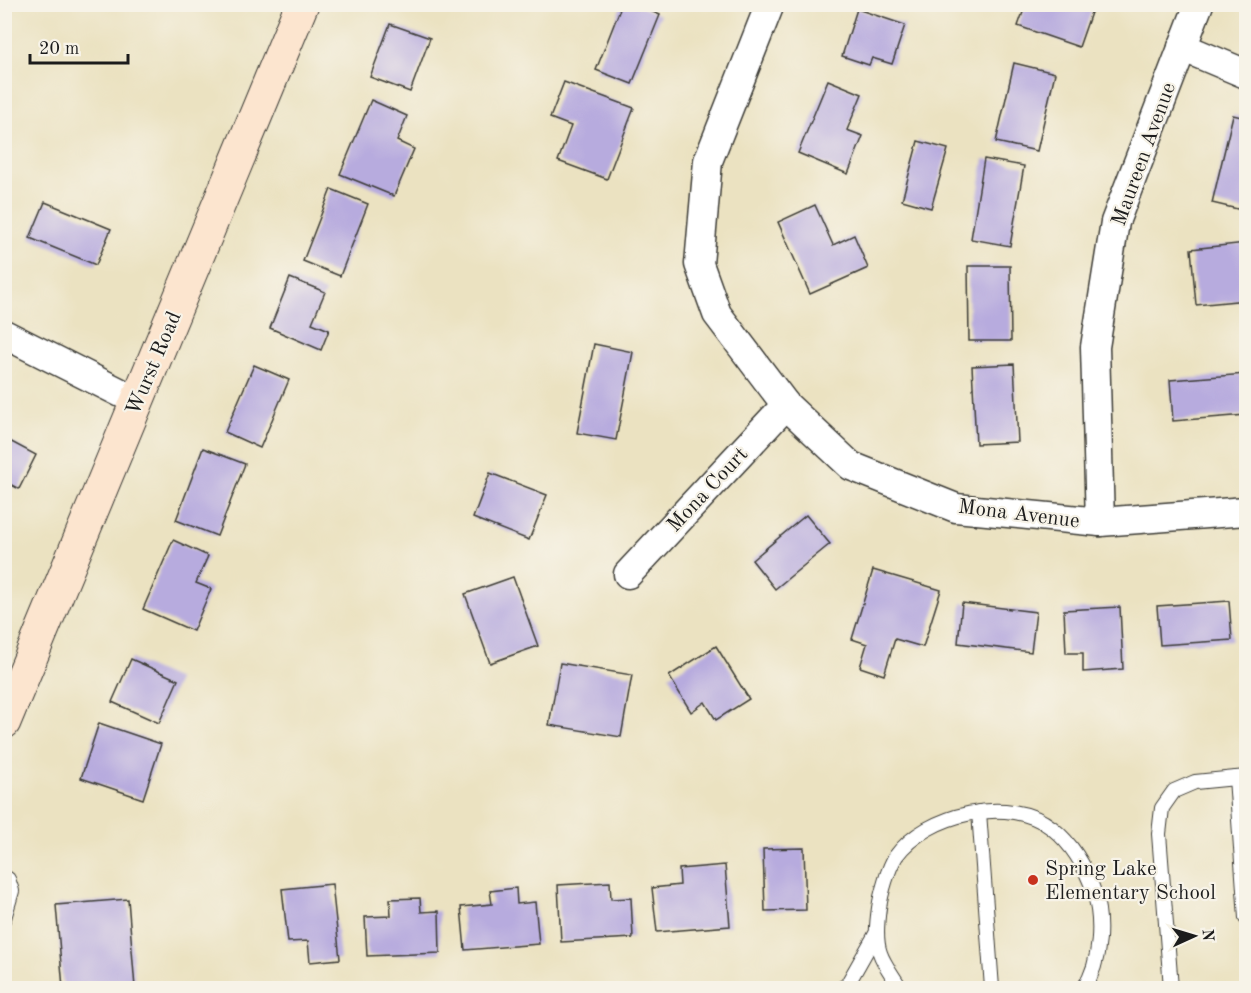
<svg xmlns="http://www.w3.org/2000/svg" width="1251" height="993" font-family="'Old Standard TT',serif">
	<style>
		.building { fill: #b7abde }
		.lines { fill: none; stroke-linecap: round; stroke-linejoin: round }
		.lane-casing { stroke: #3b3a35; stroke-width: 16 }
		.street-casing { stroke: #3b3a35; stroke-width: 31 }
		.secondary-casing { stroke: #3b3a35; stroke-width: 35 }
		.lane { stroke: #fff; stroke-width: 14 }
		.street { stroke: #fff; stroke-width: 28 }
		.secondary { stroke: #fce5cf; stroke-width: 33 }
		.poi-dot { fill: #c8321e; stroke: #f7f3e8; stroke-width: 2 }
		.labels { text-anchor: middle; stroke-width: 4.5; stroke-linejoin: round; paint-order: stroke }
		.street-label { font-size: 21px; fill: #1c1c1c; stroke: #f7f3e8 }
		.poi-label { font-size: 21px; fill: #1c1c1c; stroke: #f7f3e8; text-anchor: start }
	</style>
	<rect width="100%" height="100%" fill="#f7f3e8"/>
	<filter id="ink" filterUnits="userSpaceOnUse"><feTurbulence type="fractalNoise" baseFrequency=".0167" numOctaves="2"/><feDisplacementMap in="SourceGraphic" scale="12" xChannelSelector="R" yChannelSelector="G"/><feConvolveMatrix kernelMatrix="1 2 1 2 8 2 1 2 1" color-interpolation-filters="sRGB"/></filter>
	<filter id="wash" filterUnits="userSpaceOnUse"><feTurbulence type="fractalNoise" baseFrequency=".008" numOctaves="4" result="noise"/><feDisplacementMap in="SourceGraphic" scale="24" xChannelSelector="R" yChannelSelector="G"/><feGaussianBlur stdDeviation="1.35" result="paint"/><feColorMatrix in="noise" values="0 0 0 0 0 0 0 0 0 0 0 0 0 0 0 0 0 1.4 0 .05"/><feComposite in="paint" operator="in"/></filter>
	<g filter="url(#wash)">
		<rect width="100%" height="100%" fill="#ebe2c1"/>
		<g id="blocks">
			<g class="building">
				<polygon points="622,4 634,4 660,15 632,84 596,70"/>
				<polygon points="1026,4 1094,4 1079,47 1018,26"/>
				<polygon points="857,9 905,25 892,64 872,58 869,65 842,56"/>
				<polygon points="390,24 430,38 410,92 370,77"/>
				<polygon points="1014,63 1055,73 1037,151 996,142"/>
				<polygon points="828,80 862,94 847,130 863,136 848,174 798,153"/>
				<polygon points="564,82 634,108 607,179 558,161 571,126 550,118"/>
				<polygon points="371,100 407,116 397,141 414,149 394,196 340,174"/>
				<polygon points="1233,115 1246,118 1246,211 1212,203"/>
				<polygon points="918,141 948,149 931,208 902,200"/>
				<polygon points="984,159 1024,166 1010,246 971,239"/>
				<polygon points="331,189 368,204 340,276 303,261"/>
				<polygon points="45,202 111,229 96,265 30,238"/>
				<polygon points="815,205 833,245 854,235 868,268 810,294 778,222"/>
				<polygon points="1246,243 1246,300 1196,305 1191,249"/>
				<polygon points="968,266 1010,266 1011,341 969,341"/>
				<polygon points="290,278 325,292 312,323 329,330 321,350 270,328"/>
				<polygon points="594,344 633,352 616,440 577,433"/>
				<polygon points="1014,364 1018,442 976,444 972,366"/>
				<polygon points="254,365 289,380 260,448 225,432"/>
				<polygon points="1246,374 1246,415 1173,421 1170,380"/>
				<polygon points="4,438 36,455 19,489 4,481"/>
				<polygon points="203,448 245,464 217,536 176,520"/>
				<polygon points="490,473 547,495 529,540 473,518"/>
				<polygon points="806,515 830,544 775,589 752,560"/>
				<polygon points="173,540 208,556 196,583 211,589 193,631 143,609"/>
				<polygon points="873,570 941,590 923,647 895,639 884,675 860,667 867,644 852,639"/>
				<polygon points="513,577 538,646 490,663 465,594"/>
				<polygon points="1229,601 1232,640 1160,645 1157,606"/>
				<polygon points="962,603 1036,612 1031,652 958,643"/>
				<polygon points="1120,607 1123,669 1083,672 1083,653 1066,653 1064,610"/>
				<polygon points="716,646 749,699 716,720 705,702 691,712 669,676"/>
				<polygon points="131,659 178,680 159,723 112,702"/>
				<polygon points="560,663 632,675 621,737 549,725"/>
				<polygon points="99,723 161,744 143,799 81,778"/>
				<polygon points="804,848 806,910 765,911 763,849"/>
				<polygon points="725,865 730,926 657,932 652,888 680,885 679,869"/>
				<polygon points="610,882 611,899 631,898 633,938 561,942 558,885"/>
				<polygon points="332,884 340,959 310,962 308,941 288,942 282,889"/>
				<polygon points="516,888 517,904 535,902 539,944 465,950 461,907 492,904 490,891"/>
				<polygon points="420,898 421,912 439,911 440,953 367,956 365,917 391,916 390,899"/>
				<polygon points="128,899 135,988 63,988 56,905"/>
			</g>
		</g>
	</g>
	<g filter="url(#ink)">
		<use href="#blocks" fill-opacity="0" stroke="#3b3a35" stroke-width="1.5"/>
		<g class="lines">
			<defs>
				<g id="lane">
					<polyline points="1236,778 1246,918"/>
					<polyline points="979,812 992,988"/>
					<polyline points="4,877 8,879 12,891 4,918"/>
					<polyline points="842,988 847,985 877,932"/>
					<path d="M900,988C894,977 884,965 880,953C875,939 877,922 879,908C881,894 888,868 896,856C926,814 1010,794 1052,828C1072,844 1086,868 1094,892C1103,921 1101,962 1084,988"/>
					<polyline points="1171,988 1159,834 1162,808 1174,791 1195,782 1246,777"/>
				</g>
				<g id="street">
					<polyline points="770,4 708,161 699,264 717,314 786,405 851,466 956,508 1100,522 1246,511"/>
					<polyline points="1182,47 1246,74"/>
					<polyline points="4,334 137,401"/>
					<polyline points="1100,522 1095,347 1115,222 1199,4"/>
					<polyline points="628,574 786,405"/>
				</g>
				<polyline id="secondary" points="4,722 302,4"/>
			</defs>
			<use href="#lane" class="lane-casing"/>
			<use href="#street" class="street-casing"/>
			<use href="#secondary" class="secondary-casing"/>
			<use href="#lane" class="lane"/>
			<use href="#street" class="street"/>
			<use href="#secondary" class="secondary"/>
		</g>
	</g>
	<circle class="poi-dot" cx="1033" cy="880" r="6"/>
	<g class="labels">
		<g class="street-label">
			<text transform="translate(1143 154) rotate(-70)" y="7">Maureen Avenue</text>
			<text transform="translate(153 363) rotate(-67)" y="7">Wurst Road</text>
			<text transform="translate(707 489) rotate(-47)" y="7">Mona Court</text>
			<text transform="translate(1019 513) rotate(7)" y="7">Mona Avenue</text>
		</g>
		<g class="poi-label">
			<text x="1045" y="875">Spring Lake<tspan x="1045" dy="24">Elementary School</tspan></text>
		</g>
	</g>
	<rect width="1251" height="993" fill="none" stroke="#f7f3e8" stroke-width="24"/>
	<g transform="translate(1194 936) rotate(86)" stroke="#f7f3e8" stroke-width="4.5" paint-order="stroke">
	<path d="M0-4.5L10 22L0 15L-10 22Z" fill="#1c1c1c"/>
	<text y="-9" font-size="16" font-weight="bold" text-anchor="middle" fill="#1c1c1c">N</text>
	</g>
	<path d="M30 54v9h98v-9" fill="none" stroke="#1c1c1c" stroke-width="3"/>
	<text x="39" y="54" font-size="18" fill="#1c1c1c" stroke="#f7f3e8" stroke-width="4.5" paint-order="stroke">20 m</text>
</svg>
